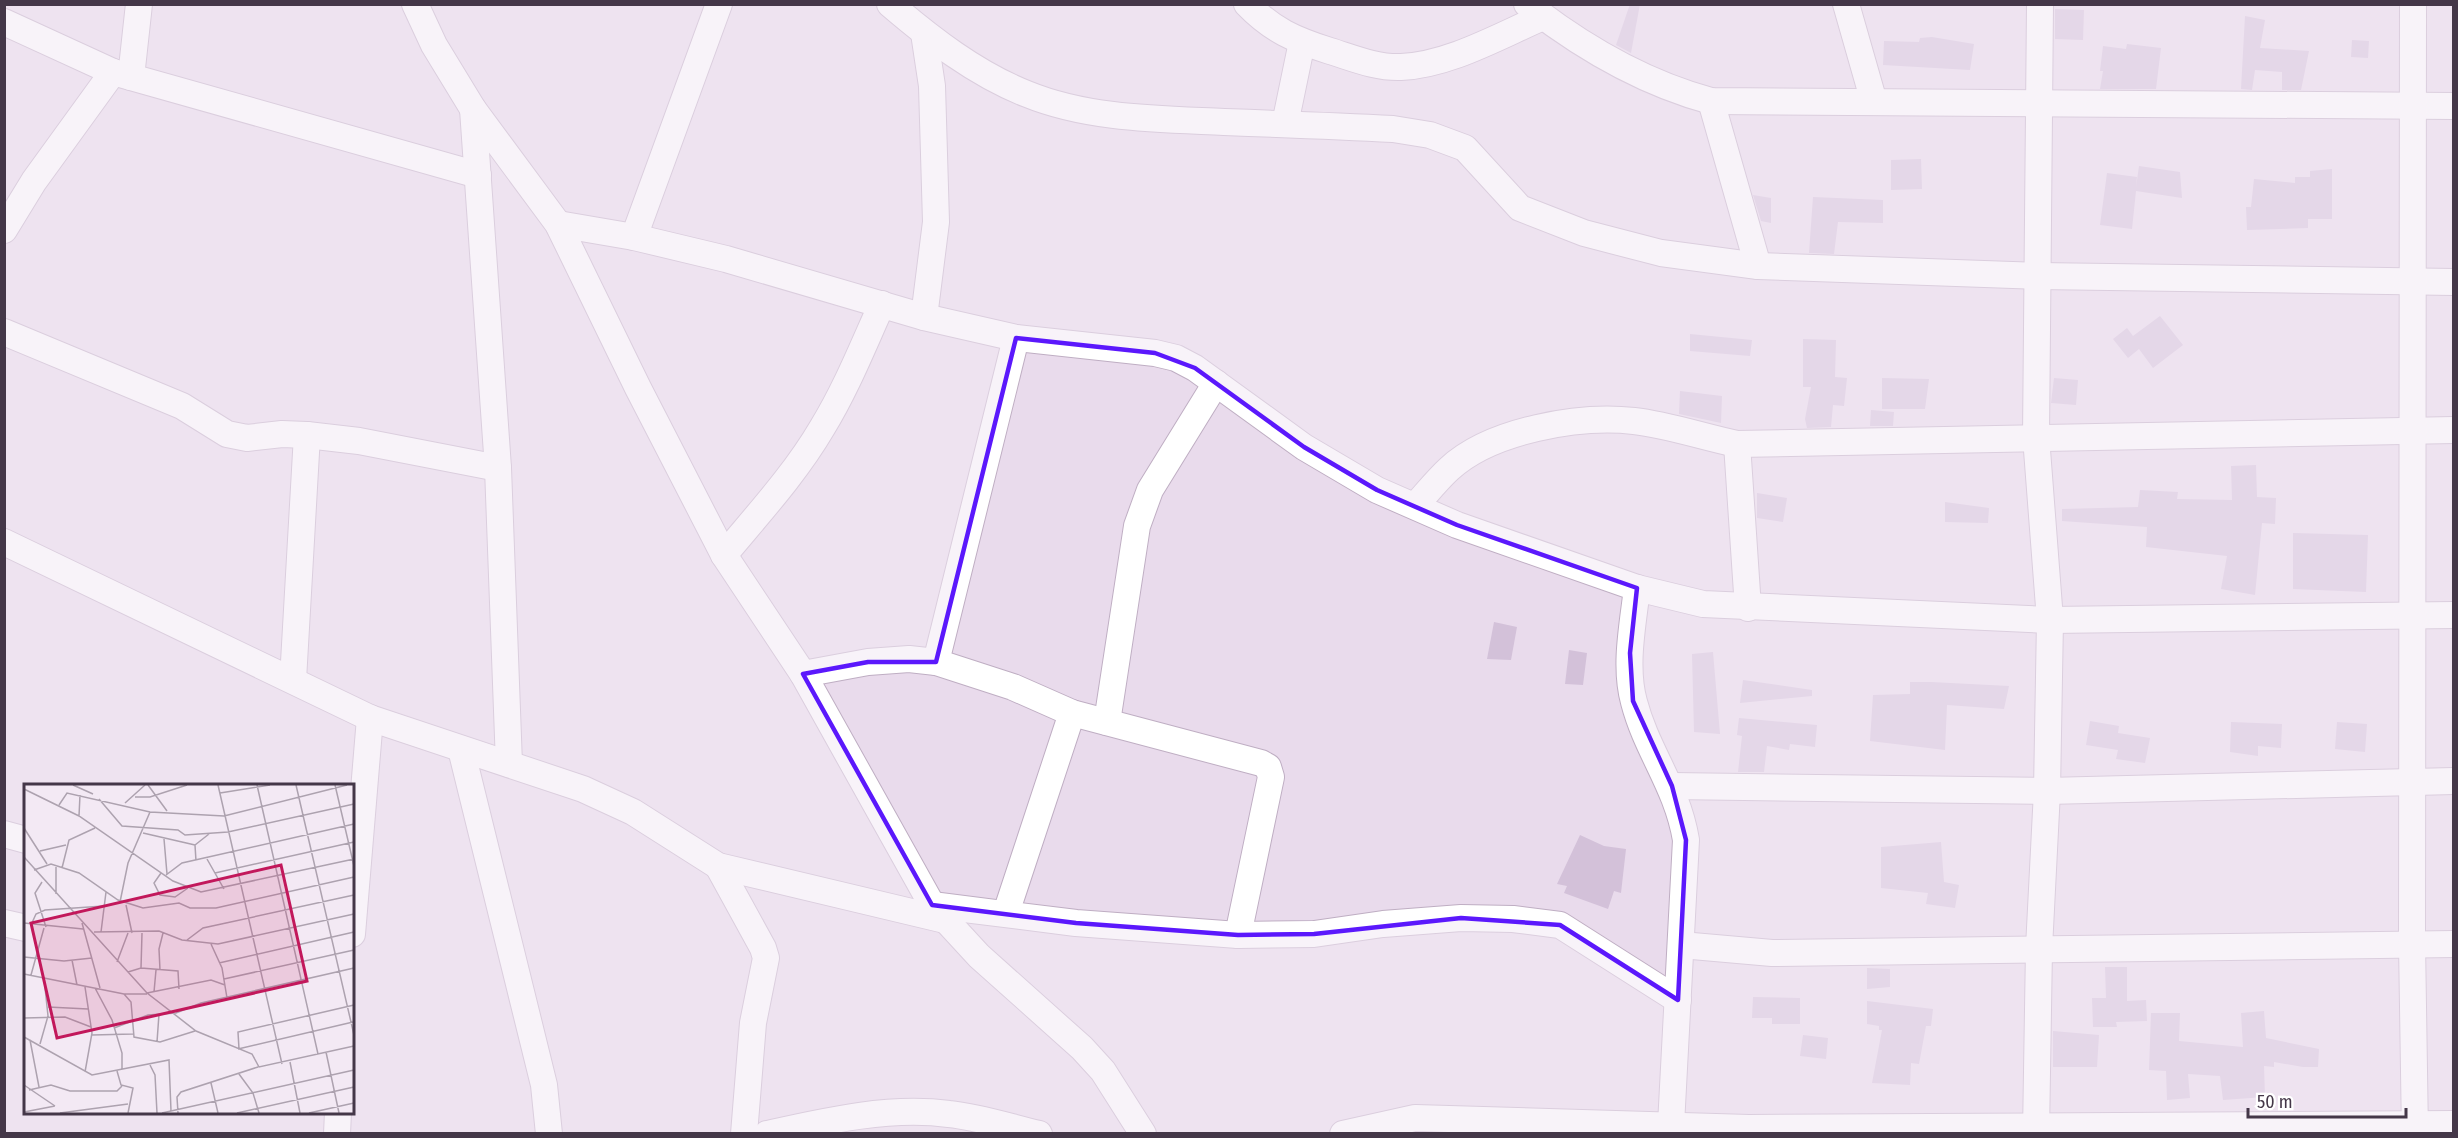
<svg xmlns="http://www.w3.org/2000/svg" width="2458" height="1138" font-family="'Fira Sans Condensed',sans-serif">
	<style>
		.residential { fill: #e9dbec; fill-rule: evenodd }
		.building { fill: #d3c1d9 }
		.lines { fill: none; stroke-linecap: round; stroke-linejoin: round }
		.minor-casing { stroke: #bfaec3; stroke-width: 28 }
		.minor { stroke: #fff; stroke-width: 26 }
		.marked { fill: none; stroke: #5b18fc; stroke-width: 4.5; stroke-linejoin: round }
		.inset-road { fill: none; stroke: #ada2af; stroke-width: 1.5 }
		.view { fill: #c2185b; fill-opacity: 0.15; stroke: #c2185b; stroke-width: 3 }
		.inset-edge { fill: none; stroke: #443748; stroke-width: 3 }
	</style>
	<rect width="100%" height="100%" fill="#f3e9f4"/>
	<path class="residential" d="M5,5H2453V1133L5,1134ZM26,786H352V1112H26Z"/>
	<g class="building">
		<polygon points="1630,4 1640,4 1631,53 1616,45"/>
		<polygon points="2055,9 2084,10 2083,40 2055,39"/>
		<polygon points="2245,16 2265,20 2260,48 2309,51 2301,90 2282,90 2282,72 2255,70 2252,90 2241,89"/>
		<polygon points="1932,37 1974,44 1970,70 1883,65 1884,41 1919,42 1920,38"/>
		<polygon points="2352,40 2369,41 2368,58 2351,57"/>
		<polygon points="2127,44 2161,48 2156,89 2100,89 2103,71 2100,71 2103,46 2126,49"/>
		<polygon points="1921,159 1922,189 1891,190 1891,160"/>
		<polygon points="2139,166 2180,172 2182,198 2136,191 2132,229 2100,225 2107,173 2137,177 2136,187"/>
		<polygon points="2332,169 2332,219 2308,219 2308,228 2247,230 2246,207 2251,207 2254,179 2295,183 2295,177 2310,177 2310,171"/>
		<polygon points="1753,195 1771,198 1771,223 1761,221"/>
		<polygon points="1813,197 1883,200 1883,223 1838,222 1834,254 1809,253"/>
		<polygon points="2160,316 2183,345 2153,368 2139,349 2128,358 2113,339 2127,328 2133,336"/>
		<polygon points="1690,334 1752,340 1750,356 1690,351"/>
		<polygon points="1803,339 1836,340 1835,377 1847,378 1844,406 1833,405 1831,427 1807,428 1805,419 1811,387 1803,387"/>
		<polygon points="1882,378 1929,379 1925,409 1882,409"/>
		<polygon points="2054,378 2078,380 2076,405 2051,403"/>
		<polygon points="1680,391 1722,396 1721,423 1679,414"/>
		<polygon points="1871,410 1894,412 1893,426 1870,426"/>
		<polygon points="2256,465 2257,497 2276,498 2275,524 2262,523 2255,595 2221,589 2227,556 2146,547 2147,527 2062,521 2062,509 2138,507 2140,490 2178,492 2177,499 2232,500 2231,466"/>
		<polygon points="1757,493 1787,498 1783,522 1757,518"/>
		<polygon points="1945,502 1989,508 1988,523 1945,522"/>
		<polygon points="2293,533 2368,535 2366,592 2293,589"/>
		<polygon points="1494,622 1517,627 1511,660 1487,659"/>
		<polygon points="1569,650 1587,653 1583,685 1565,684"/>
		<polygon points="1713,652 1720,734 1694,732 1692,654"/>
		<polygon points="1743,680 1812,690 1812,696 1740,703"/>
		<polygon points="1910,682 1931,682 2009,686 2004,709 1947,705 1945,750 1870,741 1873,695 1910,694"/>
		<polygon points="1739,718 1817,725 1815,747 1790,744 1789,750 1767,746 1764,772 1738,772 1742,736 1737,735"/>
		<polygon points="2090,721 2119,726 2118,733 2150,738 2145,763 2116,759 2118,750 2086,745"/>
		<polygon points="2231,722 2282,724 2281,748 2258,746 2258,756 2230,752"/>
		<polygon points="2337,722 2367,724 2365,752 2335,749"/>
		<polygon points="1580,835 1604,846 1626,849 1621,893 1614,891 1608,909 1564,893 1567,886 1557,884"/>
		<polygon points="1941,842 1944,882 1959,885 1955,908 1926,904 1928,893 1881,888 1881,847"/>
		<polygon points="2105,967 2127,967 2127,1001 2146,1000 2147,1021 2116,1022 2117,1027 2093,1027 2092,998 2106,998"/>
		<polygon points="1867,968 1890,969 1890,987 1867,989"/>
		<polygon points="1753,997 1800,998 1800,1024 1772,1024 1772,1018 1752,1018"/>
		<polygon points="1867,1001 1933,1009 1931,1026 1926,1026 1919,1064 1911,1063 1910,1085 1872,1083 1882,1030 1879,1030 1879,1026 1867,1024"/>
		<polygon points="2264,1011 2266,1038 2319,1049 2318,1067 2303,1067 2274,1062 2274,1067 2264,1066 2265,1097 2223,1100 2220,1076 2188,1074 2190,1098 2167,1100 2166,1071 2149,1070 2151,1013 2180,1013 2179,1041 2243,1047 2241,1013"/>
		<polygon points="2053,1031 2099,1035 2097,1067 2053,1067"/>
		<polygon points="1803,1035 1828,1038 1826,1059 1800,1056"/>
	</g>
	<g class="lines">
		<defs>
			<g id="minor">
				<polyline points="415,4 434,45 473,109 558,224 638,388 724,555 803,674 932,905 979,956 1082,1048 1103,1071 1143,1134"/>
				<path d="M890,4C931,39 976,74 1027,94C1088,119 1159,119 1224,122C1281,124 1337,126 1393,129L1430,135L1465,148L1520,208L1584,233L1661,253L1758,266L2038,276L2454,282"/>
				<path d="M1247,4C1272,30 1295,40 1330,51C1353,58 1376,68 1401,67C1449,65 1499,36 1543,17"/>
				<path d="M1527,4C1582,47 1644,83 1711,101L2454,106"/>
				<polyline points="1846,4 1874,102"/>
				<polyline points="2413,4 2412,943 2415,1134"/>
				<polyline points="4,22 113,72 478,175"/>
				<polyline points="924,33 932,86 936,222 924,317"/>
				<polyline points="131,77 139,4"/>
				<polyline points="1711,101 1758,266"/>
				<polyline points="473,109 498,468 509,764"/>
				<polyline points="1285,124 1302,42"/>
				<polyline points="558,224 634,237 726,259 924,317 1016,338 1155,353 1176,358 1195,368 1304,447 1377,490 1457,525 1637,588 1703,604 2050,620 2454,615"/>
				<polyline points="4,230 34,181 113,72"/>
				<polyline points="634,237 719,4"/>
				<polyline points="4,332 182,406 227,434 247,438 282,434 307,435 359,441 498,468"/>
				<polyline points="1737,444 1748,608"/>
				<path d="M1415,506C1426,494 1437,480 1449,469C1491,430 1579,415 1634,421C1669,425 1703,437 1737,444L2454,430"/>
				<polyline points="4,542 370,718 583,789 633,812 718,866 945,920"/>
				<path d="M724,555C758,514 795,474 822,428C846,389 863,346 882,304"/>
				<path d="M1637,588C1633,624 1624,666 1634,702C1647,752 1677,786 1686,840L1671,1125"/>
				<polyline points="936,662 1016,338"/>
				<polyline points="803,674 868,662 909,659 936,662 1013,687 1072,713 1261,763 1268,767 1271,777 1238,935"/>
				<polyline points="293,680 307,435"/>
				<polyline points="1107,722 1137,526 1150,490 1216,383"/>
				<polyline points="461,749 544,1085 549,1134"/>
				<polyline points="1672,786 2047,791 2454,781"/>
				<polyline points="4,834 26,840"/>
				<polyline points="718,866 763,948 766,958 753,1023 744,1134"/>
				<polyline points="932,905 1076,923 1238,935 1314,934 1383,924 1461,918 1513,919 1560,925 1678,1000"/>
				<polyline points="1006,913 1072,713"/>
				<polyline points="4,923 26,928"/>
				<polyline points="352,934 370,718"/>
				<polyline points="1681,945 1772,953 2454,944"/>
				<polyline points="337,1134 338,1112"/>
				<path d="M767,1134C825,1121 889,1106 949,1114C979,1117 1009,1127 1039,1134"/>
				<polyline points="1343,1134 1415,1118 1749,1128 2454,1124"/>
				<polyline points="2036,1134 2039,948 2047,791 2050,620 2036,437 2040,4"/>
			</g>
		</defs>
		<use href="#minor" class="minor-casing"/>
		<use href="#minor" class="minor"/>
	</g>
	<path d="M0 0H2458V1138H0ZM1016,338L1155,353L1195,368L1304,447L1377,490L1457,525L1637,588L1630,653L1633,701L1672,786L1686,840L1678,1000L1560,925L1461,918L1314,934L1238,935L1076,923L932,905L803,674L868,662H936Z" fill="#f3e9f4" fill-opacity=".55" fill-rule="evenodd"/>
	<path class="marked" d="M1016,338L1155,353L1195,368L1304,447L1377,490L1457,525L1637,588L1630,653L1633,701L1672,786L1686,840L1678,1000L1560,925L1461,918L1314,934L1238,935L1076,923L932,905L803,674L868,662H936Z"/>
	<g transform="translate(24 784)">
		<rect width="330" height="330" fill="#f3e9f4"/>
		<path class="inset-road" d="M49,1L69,10M124,1L143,27M194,1L258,280M233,1L294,270M272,1L330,251M311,1L330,82M0,5L55,32L149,97L177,108L330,75M196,9L246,1M111,13H126L163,1M75,15L98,42L154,46L161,51L204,48L330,20M101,19L121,1M35,21L43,9L126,28L200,32L323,1M55,32L56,11M0,44L23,80M119,49L171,61M140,55L143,90M16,67L42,61M0,73L123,209L172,247L228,270L235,283L330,262M183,75L200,105M172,77L171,61L185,50M38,84L45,56L71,44M10,86L27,80L55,89L94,116L119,124L155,119L166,124H192L330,93M137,89L130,99L136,111L151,113L164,104M191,89L330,58M142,91L158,79L330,40M18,98L11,109L22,143M32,110V81M96,118L104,79L126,28M102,121L108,149M0,139L59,145M58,139L76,204M7,141L12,130L21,126L80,122M70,148L135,147L158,156L194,160L330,130M77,148L82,108M163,156L179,144L330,111M187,160L198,184L203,214M0,173L40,177L68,174M48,176L53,201M93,178L104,149M195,179L330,148M117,184L118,149M136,186L135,165L139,149M104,188L117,184L154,187L155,205M0,190L100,210H123M7,191L20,144M200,195L330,166M61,203L68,249L61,288M71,204L88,236L98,269V285M130,208L132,186M123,209L187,196L201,201M100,210L107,218L110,253L136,258L171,247M24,223L64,225M0,234L41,233L67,243M90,244L124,231L152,229L177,219L330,184M68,251L109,250M0,253L68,291L145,276L147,327M6,256L15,303M133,258L135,230M16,260L24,232L20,194M214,265L329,238M215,265L214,248L330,221M302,268L315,329M266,278L276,329M126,281L131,291L133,329M93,287L97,301L109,304L104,329M215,290L229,309L235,329M187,299L194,329M0,301L31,322M5,306L27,301L46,307H93L98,302M0,328L31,322M36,329L104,320M138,329L330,286M154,329L153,313L157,308L234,283M213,329L330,303M285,329L330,319"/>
		<path class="view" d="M257,81L283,197L33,254L7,139Z"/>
		<rect width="330" height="330" class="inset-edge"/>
	</g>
	<rect width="2458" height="1138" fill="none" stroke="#443748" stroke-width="12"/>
	<path d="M2248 1108v9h158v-9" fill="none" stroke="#443748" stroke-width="3"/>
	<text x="2257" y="1108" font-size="18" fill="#443748" stroke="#ffffff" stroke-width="4.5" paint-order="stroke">50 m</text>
</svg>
